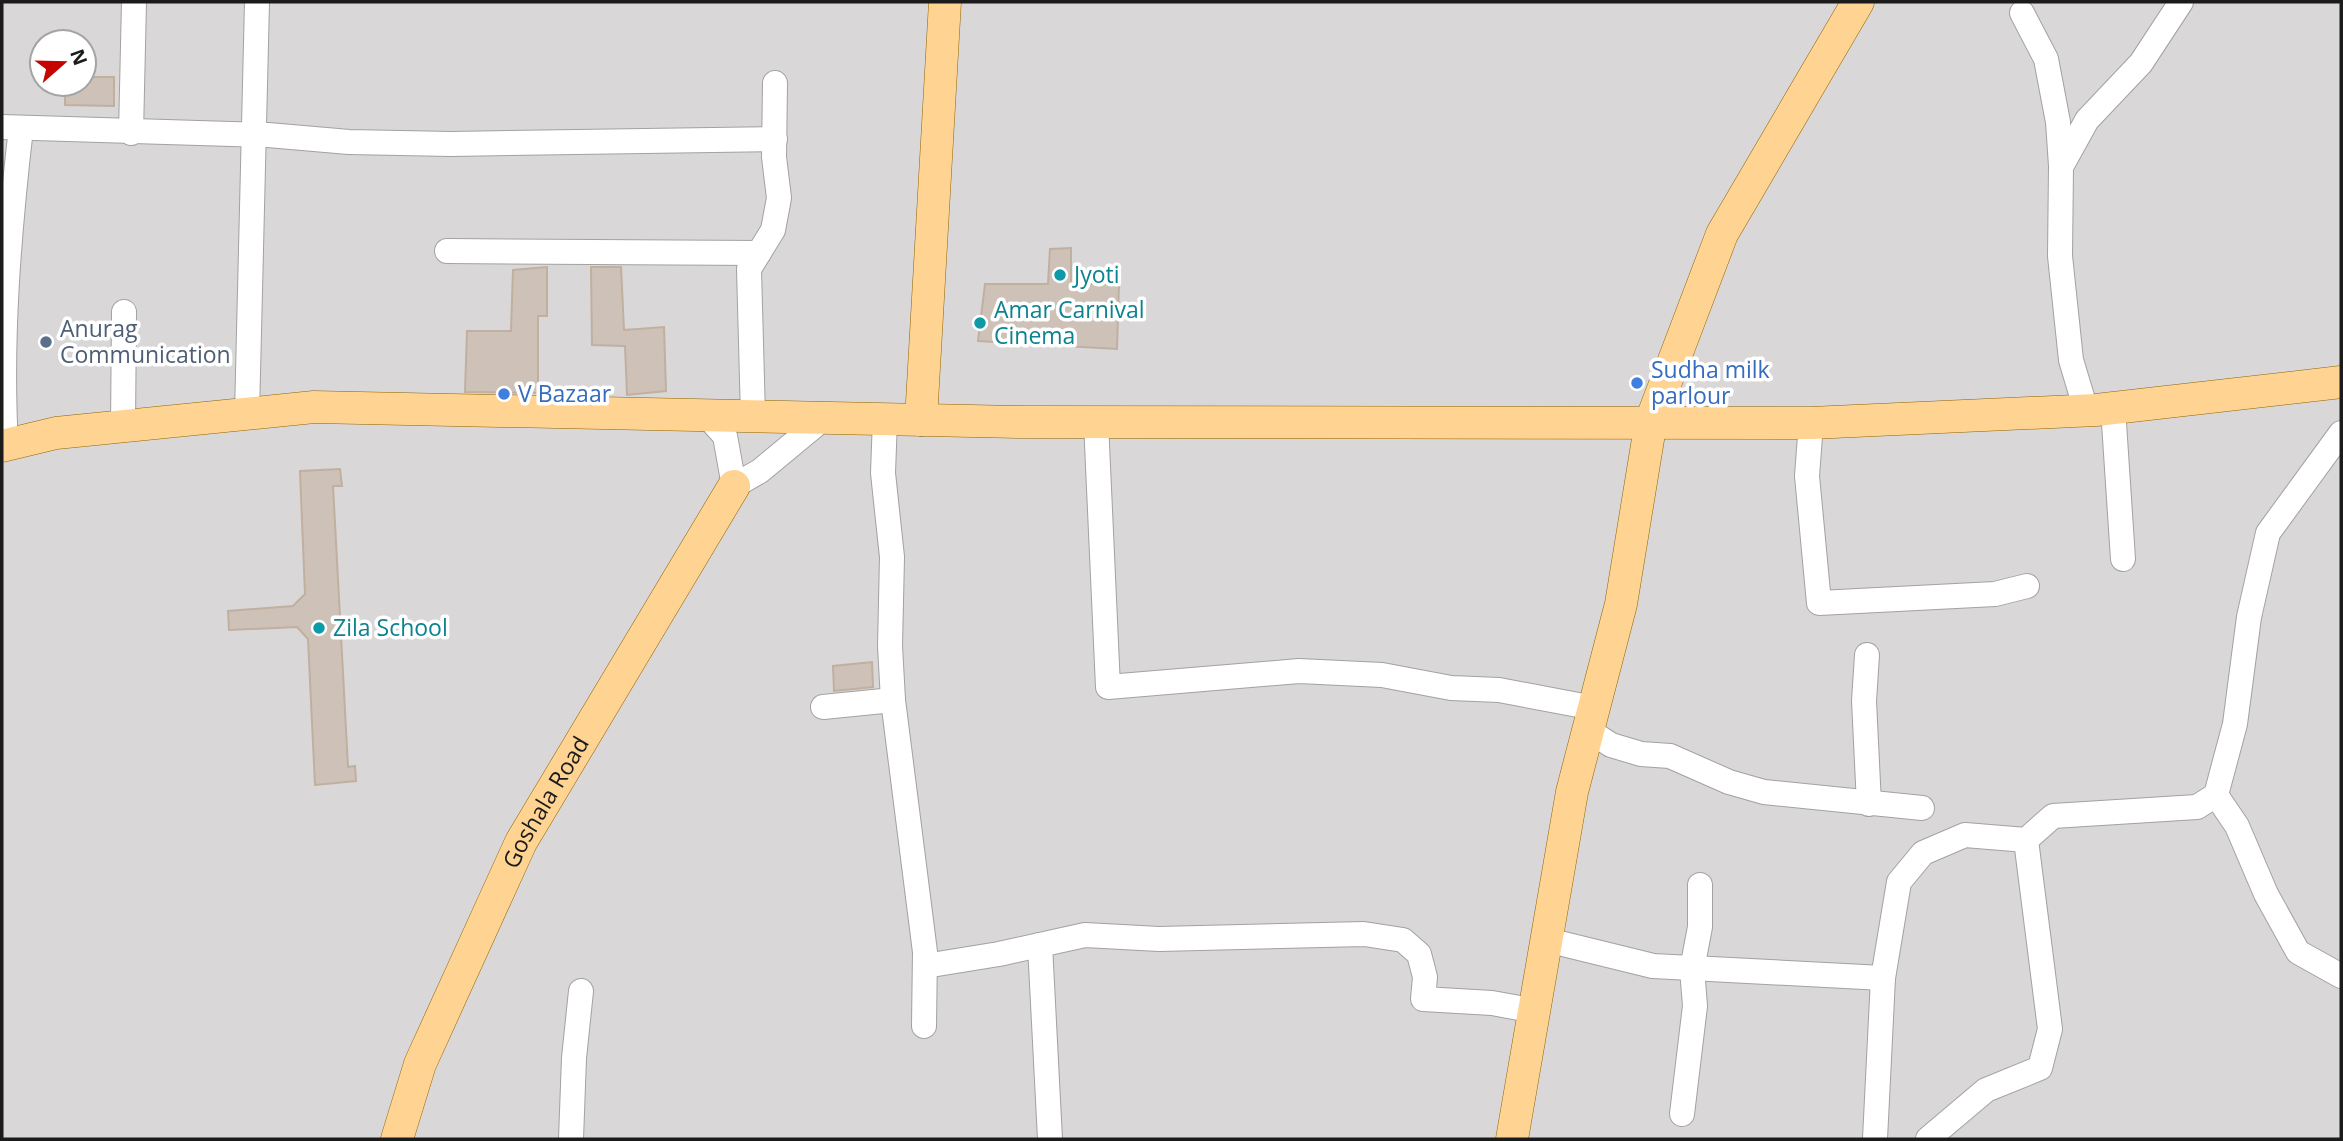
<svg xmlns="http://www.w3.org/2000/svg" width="2343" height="1141" font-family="'Open Sans',sans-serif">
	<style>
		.residential { fill: #d9d7d7; fill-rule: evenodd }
		.building { fill: #cec2b8; stroke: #c1afa0; stroke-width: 2 }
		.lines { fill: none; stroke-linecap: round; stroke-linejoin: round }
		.minor-casing { stroke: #a2a2a2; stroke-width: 26 }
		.major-casing { stroke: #916500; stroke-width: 33 }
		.minor { stroke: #fff; stroke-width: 24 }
		.major { stroke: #ffd392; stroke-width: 32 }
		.culture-dot { fill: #0f9aa8; stroke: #fff; stroke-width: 2.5 }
		.service-dot { fill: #5c6f8a; stroke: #fff; stroke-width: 2.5 }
		.shop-dot { fill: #3f7fe0; stroke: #fff; stroke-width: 2.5 }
		.labels { text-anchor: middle; stroke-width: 7; stroke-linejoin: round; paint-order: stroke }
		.culture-label { font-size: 23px; fill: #0d838f; stroke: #fff; text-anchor: start }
		.service-label { font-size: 23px; fill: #4e5e75; stroke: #fff; text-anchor: start }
		.shop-label { font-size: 23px; fill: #366cbe; stroke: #fff; text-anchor: start }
		.street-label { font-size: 23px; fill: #1b1b1b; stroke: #fff }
	</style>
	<rect width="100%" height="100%" fill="#eee9df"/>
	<path class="residential" d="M2,2H2341V1139H2ZM42,42H84V84H42Z"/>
	<g class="building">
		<polygon points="84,77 114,77 114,106 65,105 65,84 84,84"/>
		<polygon points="1071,248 1071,284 1119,284 1117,349 978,341 985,284 1048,284 1050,249"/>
		<polygon points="547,267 547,316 538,316 538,393 465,392 467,331 511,331 513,270"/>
		<polygon points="591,267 621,267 624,330 664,327 666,391 627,395 625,346 592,345"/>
		<polygon points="340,469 342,486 333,486 348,767 355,766 356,781 315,785 308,639 297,627 229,630 228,611 293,606 305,594 300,471"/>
		<polygon points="872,662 873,687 834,691 833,666"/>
	</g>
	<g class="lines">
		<defs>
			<g id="minor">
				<polyline points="2022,13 2046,59 2058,122 2061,166"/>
				<polyline points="2,127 268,135 349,142 451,144 775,139"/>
				<polyline points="131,133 134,2"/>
				<polyline points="447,251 759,253"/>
				<polyline points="2113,408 2123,559"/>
				<polyline points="2086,410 2071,360 2060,256 2061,167 2087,120 2141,63 2181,2"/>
				<polyline points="247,414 257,2"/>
				<polyline points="707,416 725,436 734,486 760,471 824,418"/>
				<polyline points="753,417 749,269 773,230 779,198 774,157 775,83"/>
				<polyline points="885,419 883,473 892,557 890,646 893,700 925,952 924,1026"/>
				<polyline points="1096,422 1108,687 1299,671 1382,675 1451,688 1499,690 1594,708"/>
				<polyline points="1811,423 1807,476 1819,603 1995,594 2027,586"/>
				<polyline points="123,426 124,312"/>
				<path d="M6,445C0,340 9,232 21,128"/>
				<polyline points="1867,655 1864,701 1869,804"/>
				<polyline points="823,707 893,700"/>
				<polyline points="1588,730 1611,745 1641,754 1670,756 1729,782 1764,792 1922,808"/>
				<polyline points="2216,795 2237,826 2266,894 2298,952 2341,976"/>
				<polyline points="1547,940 1653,966 1883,978"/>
				<polyline points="1040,945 1050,1139"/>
				<polyline points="925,966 999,954 1085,935 1159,939 1364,934 1403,940 1419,954 1425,977 1423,999 1492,1003 1535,1011"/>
				<polyline points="1682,1114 1695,1006 1692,969 1700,927 1700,885"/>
				<polyline points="571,1139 574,1058 581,991"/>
				<polyline points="1875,1139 1883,978 1899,882 1923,853 1965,835 2026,840"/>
				<polyline points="1928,1139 1986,1090 2040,1068 2050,1029 2026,840 2053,816 2197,807 2216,795 2235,724 2249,617 2268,533 2341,433"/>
			</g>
			<g id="major">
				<polyline points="921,420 945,2"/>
				<polyline points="2,446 56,433 314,407 1022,422 1811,423 2096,410 2341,382"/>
				<path id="s1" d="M397,1139L420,1064L521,842L734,486"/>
				<polyline points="1512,1139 1572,792 1621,604 1651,421 1722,234 1858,2"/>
			</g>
		</defs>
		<use href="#minor" class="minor-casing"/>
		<use href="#major" class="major-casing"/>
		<use href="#minor" class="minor"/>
		<use href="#major" class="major"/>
	</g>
	<g class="culture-dot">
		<circle cx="1060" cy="275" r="7"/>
		<circle cx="980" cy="323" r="7"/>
		<circle cx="319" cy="628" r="7"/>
	</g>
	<circle class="service-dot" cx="46" cy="342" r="7"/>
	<g class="shop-dot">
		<circle cx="1637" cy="383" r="7"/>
		<circle cx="504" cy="394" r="7"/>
	</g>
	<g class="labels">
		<g class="culture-label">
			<text x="1074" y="283">Jyoti</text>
			<text x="994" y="318">Amar Carnival<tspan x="994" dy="26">Cinema</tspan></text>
			<text x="333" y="636">Zila School</text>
		</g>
		<g class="service-label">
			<text x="60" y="337">Anurag<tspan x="60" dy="26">Communication</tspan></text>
		</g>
		<g class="shop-label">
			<text x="1651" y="378">Sudha milk<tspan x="1651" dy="26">parlour</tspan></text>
			<text x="518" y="402">V Bazaar</text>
		</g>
		<g class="street-label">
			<text dy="8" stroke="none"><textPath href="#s1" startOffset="369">Goshala Road</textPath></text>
		</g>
	</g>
	<rect width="2343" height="1141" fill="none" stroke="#1b1b1b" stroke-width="7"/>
	<g transform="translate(63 63) rotate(70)"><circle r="33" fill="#ffffff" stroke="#a4a4a4" stroke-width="2"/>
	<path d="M0-5L12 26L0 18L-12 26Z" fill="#c50500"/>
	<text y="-10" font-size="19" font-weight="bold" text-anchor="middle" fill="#1b1b1b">N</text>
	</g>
</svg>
